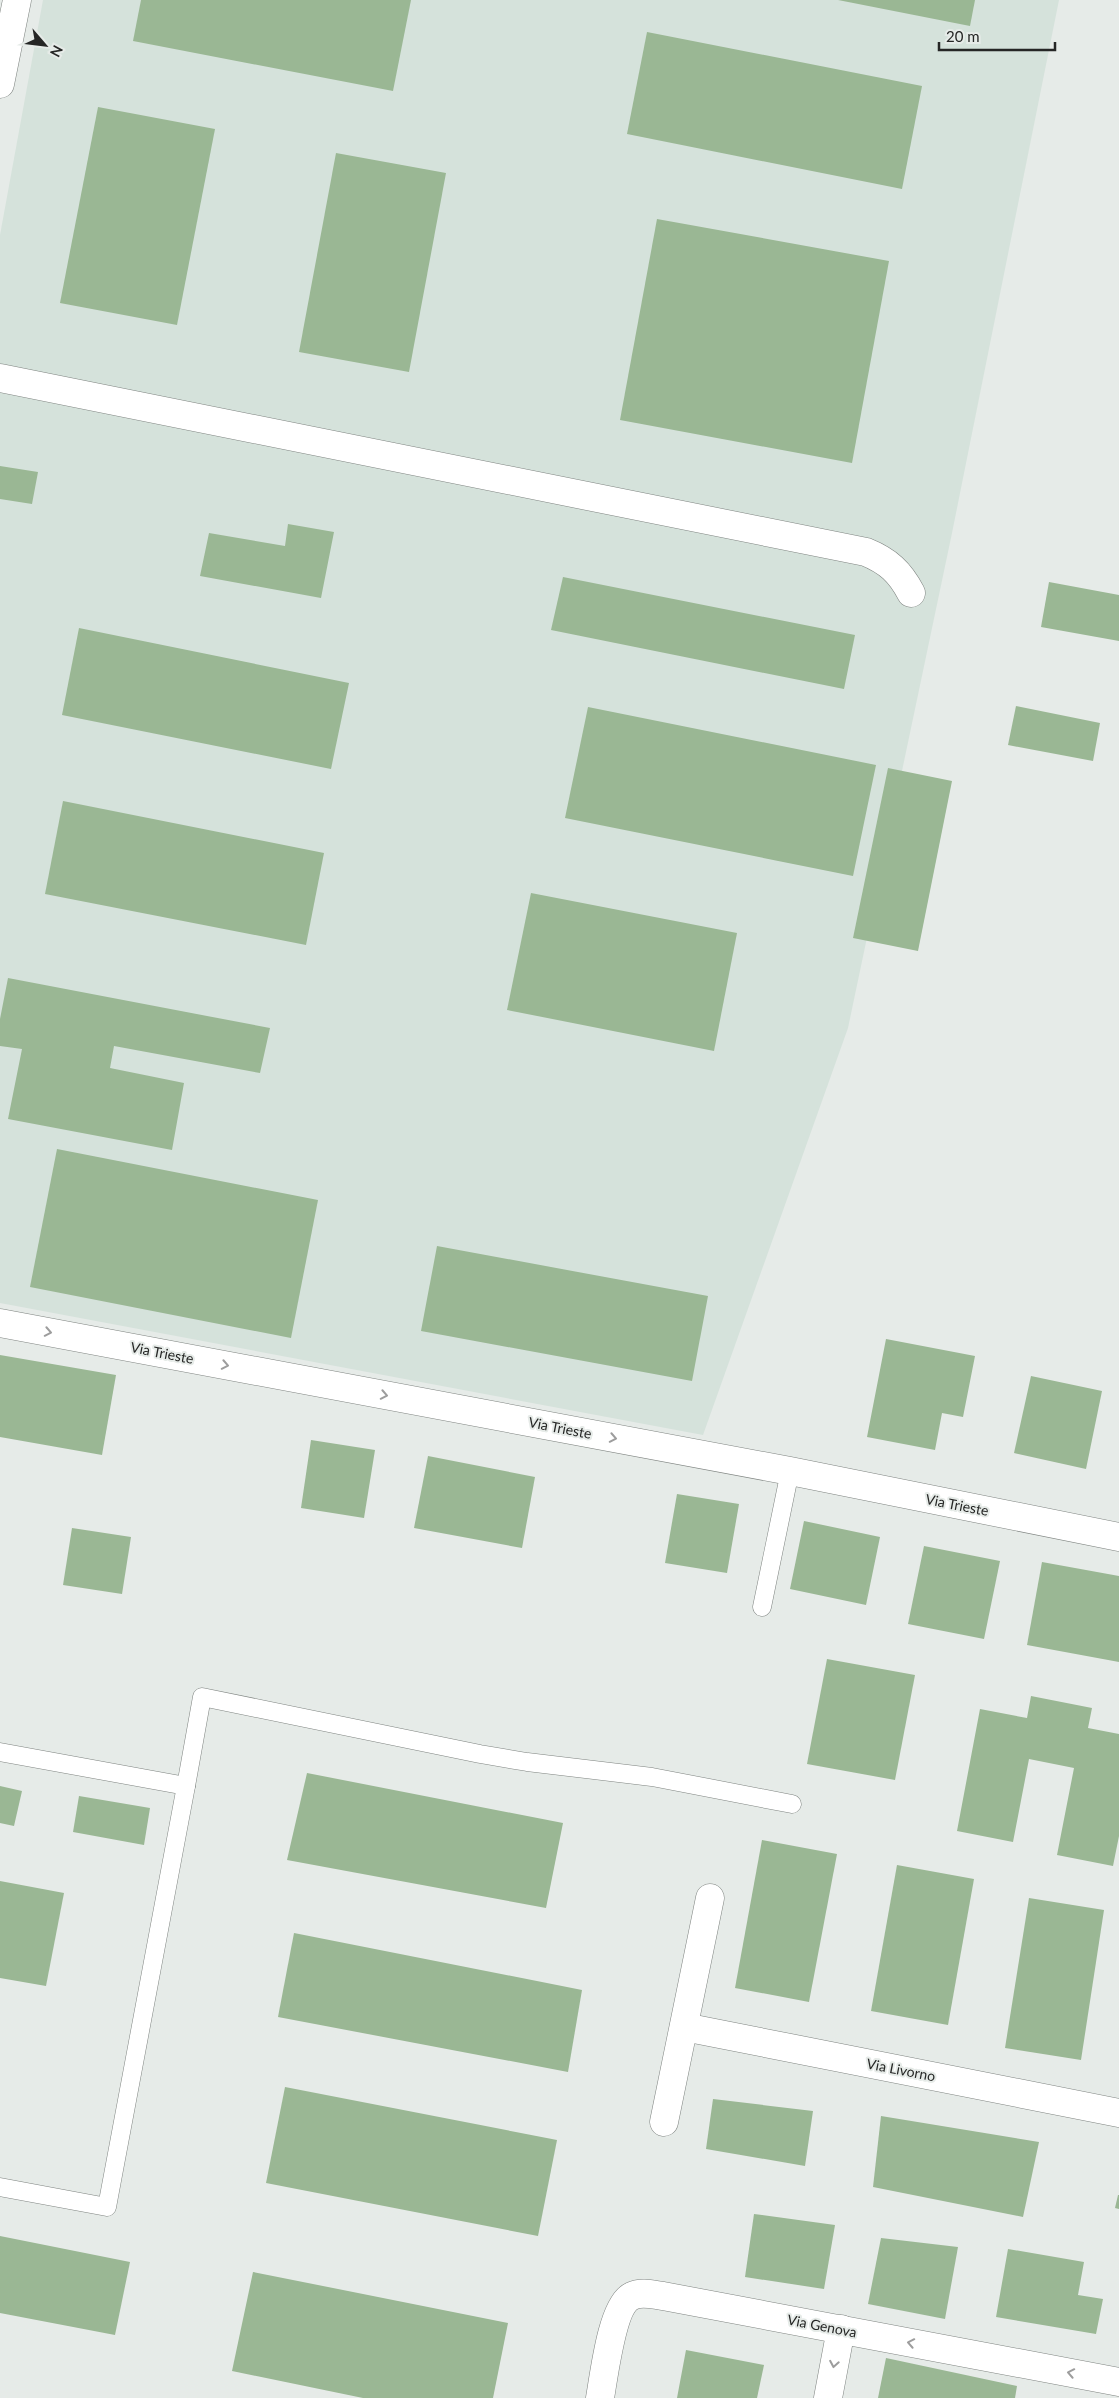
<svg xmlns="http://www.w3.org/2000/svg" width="1119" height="2398" font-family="Lato,sans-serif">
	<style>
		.built { fill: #d5e2db }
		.building { fill: #9ab794 }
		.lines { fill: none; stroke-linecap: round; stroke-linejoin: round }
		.service-casing { stroke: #7f8481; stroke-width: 19 }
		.minor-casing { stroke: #7f8481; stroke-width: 29 }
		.service { stroke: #fff; stroke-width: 18 }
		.minor { stroke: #fff; stroke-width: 28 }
		.oneway { stroke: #9d9d9d }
		.labels { text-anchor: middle; stroke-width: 4; stroke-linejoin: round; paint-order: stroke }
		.street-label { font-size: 14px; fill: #252625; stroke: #e6ebe8 }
	</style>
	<rect width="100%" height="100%" fill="#e6ebe8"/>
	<polygon class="built" points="43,0 1059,0 952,533 848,1028 703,1435 0,1303 0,235"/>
	<g class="building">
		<polygon points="141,0 411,0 393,91 133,41"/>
		<polygon points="838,0 975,0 970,26"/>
		<polygon points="647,32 922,86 902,189 627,134"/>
		<polygon points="98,107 215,129 177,325 60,303"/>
		<polygon points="336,153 446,173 409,372 299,352"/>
		<polygon points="657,219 889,261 852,463 620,420"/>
		<polygon points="0,466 38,472 32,504 0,499"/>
		<polygon points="288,524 334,532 321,598 200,576 209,533 285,546"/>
		<polygon points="563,577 855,635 844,689 551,630"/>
		<polygon points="1049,582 1119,595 1119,641 1041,627"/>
		<polygon points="79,628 349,683 331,769 62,715"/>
		<polygon points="1016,706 1100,723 1093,761 1008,745"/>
		<polygon points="588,707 876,765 853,876 565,818"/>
		<polygon points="888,768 952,781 918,951 853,938"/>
		<polygon points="63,801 324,853 306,945 45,894"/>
		<polygon points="531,893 737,933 714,1051 507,1010"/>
		<polygon points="8,978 270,1028 260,1073 114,1046 110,1068 184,1083 172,1150 8,1119 22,1049 0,1046 0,1019"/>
		<polygon points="57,1149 318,1200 291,1338 30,1287"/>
		<polygon points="437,1246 708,1296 692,1381 421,1331"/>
		<polygon points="886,1339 975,1356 963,1417 942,1413 935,1450 867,1437"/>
		<polygon points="0,1355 116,1375 102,1455 0,1437"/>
		<polygon points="1031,1376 1102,1391 1086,1469 1014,1453"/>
		<polygon points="311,1440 375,1450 364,1518 301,1508"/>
		<polygon points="428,1456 535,1477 522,1548 414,1528"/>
		<polygon points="677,1494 739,1504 727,1573 665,1563"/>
		<polygon points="804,1521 880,1537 866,1605 790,1589"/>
		<polygon points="72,1528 131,1537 122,1594 63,1585"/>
		<polygon points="924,1546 1000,1561 984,1639 908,1624"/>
		<polygon points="1042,1562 1119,1576 1119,1662 1027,1645"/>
		<polygon points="827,1659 915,1675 895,1780 807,1764"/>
		<polygon points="1031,1696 1092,1708 1088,1728 1119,1734 1119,1836 1113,1866 1057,1855 1074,1768 1029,1759 1013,1842 957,1831 980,1709 1027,1718"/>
		<polygon points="307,1773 563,1823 546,1908 287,1860"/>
		<polygon points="0,1786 22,1791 14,1826 0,1823"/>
		<polygon points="79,1796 150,1808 144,1845 73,1832"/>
		<polygon points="762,1840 837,1854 809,2002 735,1988"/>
		<polygon points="897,1865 974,1879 948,2025 871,2011"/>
		<polygon points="0,1881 64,1893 46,1986 0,1978"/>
		<polygon points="1029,1898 1104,1910 1081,2060 1005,2048"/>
		<polygon points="294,1933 582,1990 568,2072 278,2017"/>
		<polygon points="285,2087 557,2140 538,2236 266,2183"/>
		<polygon points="713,2099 813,2111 805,2166 706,2149"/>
		<polygon points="881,2116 1039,2142 1023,2217 873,2187"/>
		<polygon points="1118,2195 1119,2195 1119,2209 1115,2208"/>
		<polygon points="754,2214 835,2225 824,2289 745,2277"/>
		<polygon points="0,2236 130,2262 115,2335 0,2313"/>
		<polygon points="881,2238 958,2247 945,2319 868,2304"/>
		<polygon points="1008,2249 1084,2262 1078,2295 1103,2299 1096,2334 996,2317"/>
		<polygon points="253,2272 508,2323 493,2398 363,2398 232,2371"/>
		<polygon points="686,2350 764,2365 757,2398 677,2398"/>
		<polygon points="886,2358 1017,2386 1015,2398 878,2398"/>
	</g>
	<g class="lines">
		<defs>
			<g id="service">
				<polyline points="762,1607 790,1471"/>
				<polyline points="0,1752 186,1786 107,2207 0,2187"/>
				<polyline points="186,1786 202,1697 480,1754 527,1762 652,1777 792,1804"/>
			</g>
			<g id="minor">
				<polyline points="0,84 17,0"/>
				<path d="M0,378L866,552C888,561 900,572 911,593"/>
				<polyline points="0,1323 790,1471 1119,1537"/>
				<polyline points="684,2027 1119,2113"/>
				<polyline points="664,2122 710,1898"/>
				<path d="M600,2398C604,2376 612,2305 632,2296C642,2291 654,2295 663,2296L1119,2382"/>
				<polyline points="828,2398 841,2329"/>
			</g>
		</defs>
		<use href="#service" class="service-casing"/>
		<use href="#minor" class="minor-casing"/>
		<use href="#service" class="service"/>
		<use href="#minor" class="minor"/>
	</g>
	<defs><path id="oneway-chevron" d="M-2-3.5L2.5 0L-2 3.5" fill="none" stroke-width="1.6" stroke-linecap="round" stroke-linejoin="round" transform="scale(1.25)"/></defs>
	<g class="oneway">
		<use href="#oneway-chevron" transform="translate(48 1332) rotate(11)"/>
		<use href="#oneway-chevron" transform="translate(225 1365) rotate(11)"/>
		<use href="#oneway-chevron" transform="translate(384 1395) rotate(11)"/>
		<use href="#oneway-chevron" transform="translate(613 1438) rotate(11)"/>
		<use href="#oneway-chevron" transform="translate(911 2343) rotate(-169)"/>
		<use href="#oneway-chevron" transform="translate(834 2364) rotate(100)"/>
		<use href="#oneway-chevron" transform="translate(1071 2373) rotate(-169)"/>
	</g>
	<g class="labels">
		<g class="street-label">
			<text transform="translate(162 1353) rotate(11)" y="5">Via Trieste</text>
			<text transform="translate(560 1428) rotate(11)" y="5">Via Trieste</text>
			<text transform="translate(957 1505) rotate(11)" y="5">Via Trieste</text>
			<text transform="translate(901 2070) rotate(11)" y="5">Via Livorno</text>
			<text transform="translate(822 2326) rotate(11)" y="5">Via Genova</text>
		</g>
	</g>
	<g transform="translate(45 45) rotate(118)" stroke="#e6ebe8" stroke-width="4" paint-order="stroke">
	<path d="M0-4L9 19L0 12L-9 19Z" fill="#252625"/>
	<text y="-8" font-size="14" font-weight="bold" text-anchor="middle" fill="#252625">N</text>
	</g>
	<path d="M939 42v8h116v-8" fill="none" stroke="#252625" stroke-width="2.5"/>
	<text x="946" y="42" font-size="15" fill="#252625" stroke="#e6ebe8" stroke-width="4" paint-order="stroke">20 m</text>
</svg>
